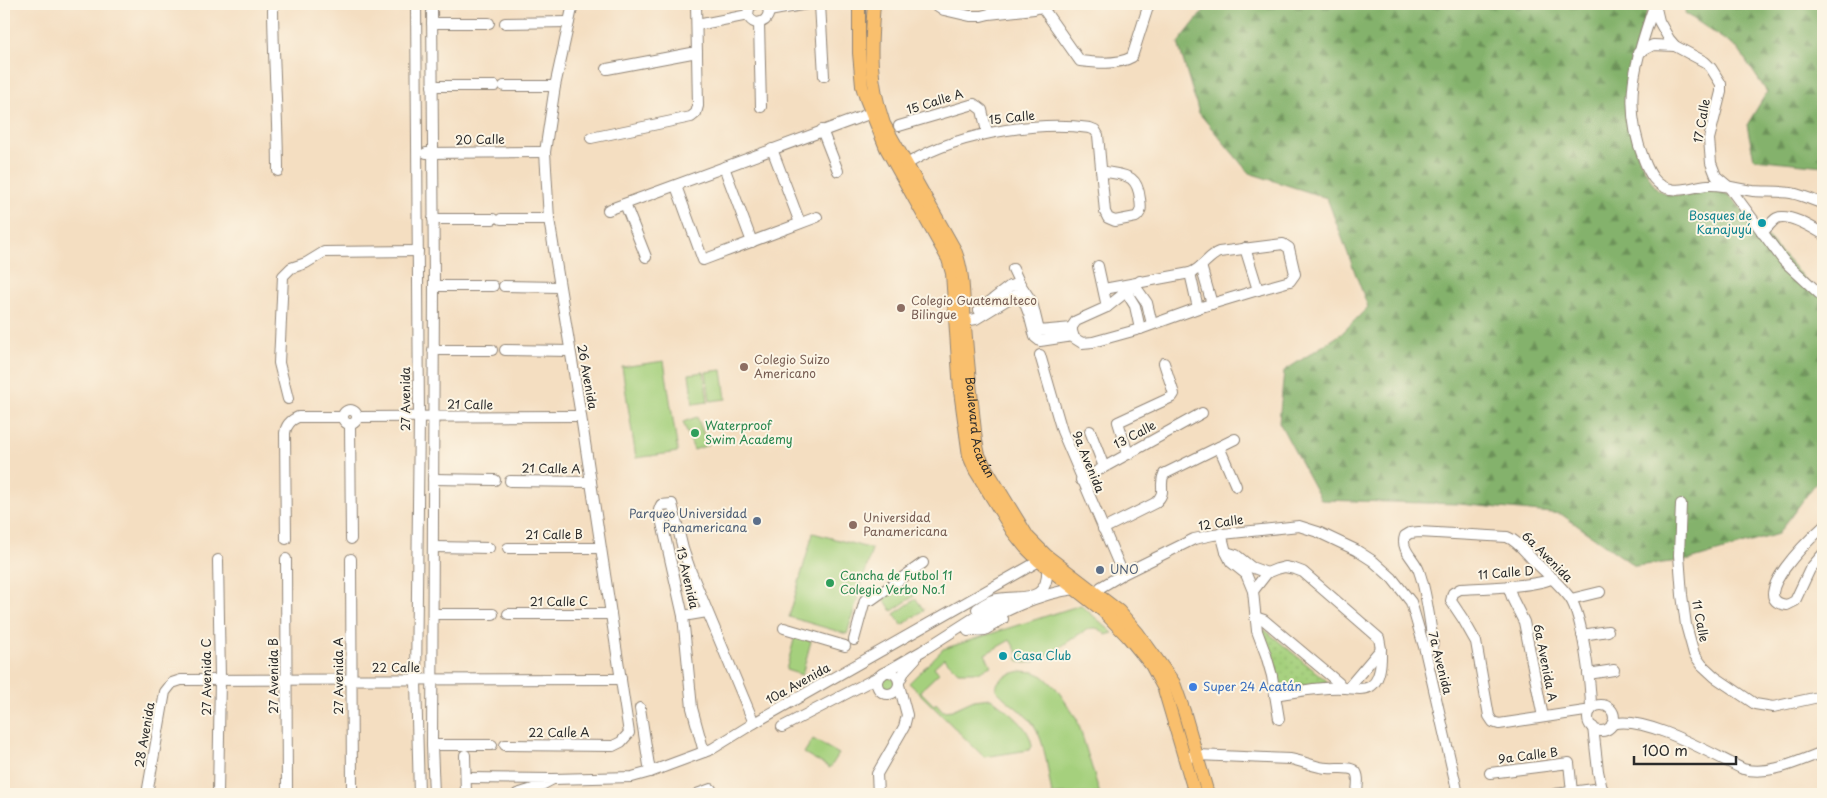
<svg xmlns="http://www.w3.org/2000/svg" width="1827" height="798" font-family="'Playpen Sans',sans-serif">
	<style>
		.grass { fill: #a5d07d; stroke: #687e54 }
		.forest { fill: url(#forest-firs); stroke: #586e4c }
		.garden { fill: url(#garden-dots); stroke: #687e54 }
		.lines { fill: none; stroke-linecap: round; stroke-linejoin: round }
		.minor-casing { stroke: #908476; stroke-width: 12 }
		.major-casing { stroke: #908476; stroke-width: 14 }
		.minor { stroke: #fff; stroke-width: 10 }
		.major { stroke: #f9bf6d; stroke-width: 12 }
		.culture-dot { fill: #0f9aa8; stroke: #fcf5e5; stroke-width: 2 }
		.education-dot { fill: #8d6e63; stroke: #fcf5e5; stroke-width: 2 }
		.leisure-dot { fill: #2e9e5b; stroke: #fcf5e5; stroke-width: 2 }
		.service-dot { fill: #5c6f8a; stroke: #fcf5e5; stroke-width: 2 }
		.shop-dot { fill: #3f7fe0; stroke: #fcf5e5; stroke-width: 2 }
		.labels { text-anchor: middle; stroke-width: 4; stroke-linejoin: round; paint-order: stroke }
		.street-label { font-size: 12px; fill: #2b2b2b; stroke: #fcf5e5 }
		.culture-label { font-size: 12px; fill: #0d838f; stroke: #fcf5e5; text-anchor: end }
		.education-label { font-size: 12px; fill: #785e54; stroke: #fcf5e5; text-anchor: start }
		.leisure-label { font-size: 12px; fill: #27864d; stroke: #fcf5e5; text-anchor: start }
		.service-label { font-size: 12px; fill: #4e5e75; stroke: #fcf5e5; text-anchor: end }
		.shop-label { font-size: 12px; fill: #366cbe; stroke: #fcf5e5; text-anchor: start }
	</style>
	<defs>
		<pattern id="forest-firs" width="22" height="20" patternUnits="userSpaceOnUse" patternTransform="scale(1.25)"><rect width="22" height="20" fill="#84b26c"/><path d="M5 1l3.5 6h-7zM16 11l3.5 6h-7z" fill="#6c9159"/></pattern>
		<pattern id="garden-dots" width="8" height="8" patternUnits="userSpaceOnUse" patternTransform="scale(1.25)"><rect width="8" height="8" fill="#a5d07d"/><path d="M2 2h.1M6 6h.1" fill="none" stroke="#8eb36c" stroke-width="1.8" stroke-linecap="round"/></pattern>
	</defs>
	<rect width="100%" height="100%" fill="#fcf5e5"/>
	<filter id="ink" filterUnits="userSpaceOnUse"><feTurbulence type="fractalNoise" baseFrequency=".02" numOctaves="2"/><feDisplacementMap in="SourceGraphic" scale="10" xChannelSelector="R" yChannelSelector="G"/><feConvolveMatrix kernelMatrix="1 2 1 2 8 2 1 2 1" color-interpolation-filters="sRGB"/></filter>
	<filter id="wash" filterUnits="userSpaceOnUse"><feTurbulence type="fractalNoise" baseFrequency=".0096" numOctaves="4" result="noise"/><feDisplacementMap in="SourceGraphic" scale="20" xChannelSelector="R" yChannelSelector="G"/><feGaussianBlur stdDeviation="1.12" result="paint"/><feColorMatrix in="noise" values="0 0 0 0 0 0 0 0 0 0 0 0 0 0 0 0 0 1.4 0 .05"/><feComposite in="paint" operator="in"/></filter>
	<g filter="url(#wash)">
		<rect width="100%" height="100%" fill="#f4dec1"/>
		<g class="grass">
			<polygon points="664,361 678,452 636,458 622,367"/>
			<polygon points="722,370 726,399 710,401 706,372"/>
			<polygon points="704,372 708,402 693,404 689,374"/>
			<polygon points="697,417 708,445 694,450 683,422"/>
			<polygon points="813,533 872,549 847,634 789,617"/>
			<polygon points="906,584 914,596 892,611 884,599"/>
			<polygon points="916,599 924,610 902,625 894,614"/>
			<path d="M1081,605L1113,633L1106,635C1102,630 1096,626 1089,629C1073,634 1032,676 1017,659L1020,657L1010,640L985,654L991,666L978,672H958L944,658L934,667L939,673L920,691L934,705L936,703L943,711L952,710L974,700L991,698C1006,710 1031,726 1032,747L1029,750L984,757L909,683L943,649Z"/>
			<polygon points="795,636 811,641 802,675 786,670"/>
			<path d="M1022,671L1034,672L1043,676L1056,688L1077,719L1100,794H1052C1047,771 1046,737 1029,719C1019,709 1006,701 996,690C996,677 1011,673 1022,671Z"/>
			<circle cx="888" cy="684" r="7"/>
			<polygon points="813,739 839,754 830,768 804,753"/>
		</g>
		<g class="forest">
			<path d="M1209,4H1649C1640,36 1624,75 1626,109C1627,120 1631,131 1634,142C1637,152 1640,162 1646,171C1650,178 1654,188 1662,192C1684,203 1708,182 1729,195L1823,299V478L1818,480L1778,534L1690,560L1635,566L1561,514L1459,504L1321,500L1279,422L1284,371L1341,334L1368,307L1327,198L1249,173L1199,113L1178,43Z"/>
			<polygon points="1686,4 1823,4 1823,166 1754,159 1747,125 1767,92 1738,49 1685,13"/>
		</g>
		<polygon class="garden" points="1265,630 1327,681 1327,683 1280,689 1274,661 1261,631"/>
	</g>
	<g filter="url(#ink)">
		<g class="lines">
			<defs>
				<g id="minor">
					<path d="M273,4C273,60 278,115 278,171"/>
					<polyline points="416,4 419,417 416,681 419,794"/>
					<polyline points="432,4 434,286 432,745 434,794"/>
					<path d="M753,4L749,8L748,15C751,23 758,25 765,20C770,15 770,8 764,4"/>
					<polyline points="820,4 824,76"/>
					<polyline points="935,4 944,10 970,16 981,16 989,14 1034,9 1051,4"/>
					<polyline points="1655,4 1659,21 1669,39 1675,46 1705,62 1711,68 1721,84 1721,92 1709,139 1711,163 1716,176 1729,187 1783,260 1823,297"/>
					<path d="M1654,6C1636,60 1621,103 1644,160C1649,173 1656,187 1671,189C1684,192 1695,186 1708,185C1723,184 1739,189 1753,191C1766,192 1779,191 1791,193C1802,195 1813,200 1823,204"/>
					<path d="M1042,7L1080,61C1096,63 1118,65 1132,57L1149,4"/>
					<polyline points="769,11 807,4"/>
					<polyline points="432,23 489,23"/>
					<polyline points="505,23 569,22"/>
					<polyline points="759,23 761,107"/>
					<polyline points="697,25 748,15"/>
					<polyline points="1638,53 1653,45 1675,46"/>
					<polyline points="607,69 697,52"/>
					<polyline points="432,86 495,86"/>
					<polyline points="504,86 555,86"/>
					<polyline points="899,126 974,104 982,110 987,132"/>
					<polyline points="822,130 838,171"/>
					<polyline points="591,138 691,117 696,113 698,106 696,4"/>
					<polyline points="772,149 800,223"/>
					<polyline points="426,153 545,152"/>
					<polyline points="724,167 752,242"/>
					<path d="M901,168C948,135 1034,120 1090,128L1095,130L1098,135L1105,212L1108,218L1115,221L1136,217C1142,212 1141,207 1140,199C1137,172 1124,176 1101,171"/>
					<polyline points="676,186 703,260 817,217"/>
					<polyline points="625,204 646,257"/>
					<polyline points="608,210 877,111"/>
					<polyline points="433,219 493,219"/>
					<polyline points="501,219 549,219"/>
					<path d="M1762,233C1767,228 1772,221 1777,218C1789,213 1813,228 1823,234"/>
					<polyline points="1245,248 1258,290"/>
					<polyline points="1098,266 1107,307"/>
					<polyline points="1201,266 1212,304"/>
					<polyline points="1013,269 1020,284 1032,302 1039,331 1072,328"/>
					<polyline points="1190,273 1198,308"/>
					<polyline points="434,286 493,286"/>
					<polyline points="504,286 559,287"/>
					<polyline points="1135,286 1147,303 1152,324"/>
					<path d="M1104,289L1190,273C1203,268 1208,256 1219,252L1283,244L1289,248L1295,274L1290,281L1258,290L1198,308L1140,329L1093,342L1082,343L1074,338L1071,328L1076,321L1107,307L1140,281"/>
					<polyline points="1127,293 1135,306 1140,329"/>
					<polyline points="979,310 1010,286 1020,284"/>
					<polyline points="959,325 970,320 976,319 1015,295 1019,294 1022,296 1029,314 1035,337 1040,341 1073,336"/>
					<polyline points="433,350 492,350"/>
					<polyline points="505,350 570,351"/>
					<polyline points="1040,355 1062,431 1123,574"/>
					<polyline points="288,399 279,363 283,276 291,268 306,263 324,252 418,251"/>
					<circle cx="350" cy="417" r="7"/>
					<polyline points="358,417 581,416"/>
					<polyline points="350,425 351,539"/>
					<polyline points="1090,431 1104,467"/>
					<polyline points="1219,447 1236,486"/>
					<polyline points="1128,454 1118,422 1172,397 1174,394 1164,363"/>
					<polyline points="433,479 495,480"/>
					<polyline points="1081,480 1202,413"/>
					<polyline points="510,481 591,482"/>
					<polyline points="1681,504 1679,555 1682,595 1686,625 1694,654 1702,665 1715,677 1755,704 1773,707 1823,696"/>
					<path d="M1823,527C1813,536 1744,601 1787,605L1795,601L1810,569L1823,554"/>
					<path d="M1103,529L1155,503C1168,492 1158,486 1164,474L1235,439"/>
					<polyline points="1221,533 1226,552 1231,562 1246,574 1253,591 1257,631 1266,655 1272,676 1279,719"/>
					<path d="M286,539L285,433C286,425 291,420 298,417H343"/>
					<polyline points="434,547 489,548"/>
					<polyline points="508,548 600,548"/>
					<polyline points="1226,552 1236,555 1251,567 1267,573"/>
					<polyline points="286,559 287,794"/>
					<polyline points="351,559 352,794"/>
					<polyline points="218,560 220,679 218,794"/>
					<path d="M1553,578C1537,587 1480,588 1460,589L1453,593L1451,601L1463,619L1476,642L1489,716L1493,722L1499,724L1585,711"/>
					<polyline points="1508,586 1513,600 1524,622 1543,717"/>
					<path d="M1253,591L1267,573L1277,569L1285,567L1295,569L1303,572L1379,638C1382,650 1383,678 1371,686C1364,691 1353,688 1345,688C1322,686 1297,692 1275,695"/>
					<polyline points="1092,598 1101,587 1123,574 1194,539 1213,535 1299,526 1318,532 1356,550 1373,561 1392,578 1411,602 1425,650 1458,794"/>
					<polyline points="1571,599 1600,592"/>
					<polyline points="871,600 923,563"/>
					<path d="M977,609C981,606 986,603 990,601C1014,592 1050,609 1047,567"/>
					<polyline points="434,614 493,614"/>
					<polyline points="508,614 611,614"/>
					<polyline points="683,616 707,612"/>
					<polyline points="1255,617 1264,620 1339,683 1340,687"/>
					<polyline points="784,628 845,646"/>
					<path d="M968,631C1001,613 1038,593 1075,589"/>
					<polyline points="973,631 985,630 1003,619"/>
					<polyline points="1582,635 1608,631"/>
					<polyline points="854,640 865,600"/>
					<path d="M1425,650L1432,648L1433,641C1429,618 1427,593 1419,571C1415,559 1400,550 1405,536L1410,533L1419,532L1507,537C1518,541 1527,554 1535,562C1547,573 1560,585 1570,598C1583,617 1591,686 1591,710"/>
					<circle cx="888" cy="683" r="11"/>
					<polyline points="884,673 922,651 980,614 1018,598"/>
					<polyline points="1588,674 1614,670"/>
					<polyline points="899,682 905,670 916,658"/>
					<polyline points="1348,688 1381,649"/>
					<circle cx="1601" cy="718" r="13"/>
					<polyline points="640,708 650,772"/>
					<path d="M1612,724C1644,714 1713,755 1743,769C1770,776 1798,761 1823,752"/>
					<polyline points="782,727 882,675"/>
					<polyline points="1593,727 1598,771 1603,794"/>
					<polyline points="432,745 492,745"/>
					<polyline points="505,745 613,746 621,742 629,733 581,416 549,219 545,152 555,86 573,4"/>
					<polyline points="704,752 692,708 683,616 659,510 661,505 672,504 683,549 691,572 754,723"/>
					<polyline points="465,755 466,794"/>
					<path d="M1190,757L1197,755L1290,759C1304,761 1315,768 1328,768C1336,769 1349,766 1355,771C1360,776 1357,788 1357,794"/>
					<polyline points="1490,773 1569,763 1572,792"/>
					<polyline points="466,778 553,779 536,788 517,794"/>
					<polyline points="553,779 632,777 650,772 712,749 754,723 1039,561"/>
					<polyline points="147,794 165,692 172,683 181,680 621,679"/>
					<polyline points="697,794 711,789"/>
					<polyline points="878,794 877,774 904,727 907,715 899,685"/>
					<polyline points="1555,794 1602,788"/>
				</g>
				<g id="major">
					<polyline points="859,4 859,53 862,86 866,99 886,148 948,259 952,273 960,391 969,456 975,470 1013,532 1025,547 1039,561 1103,611 1128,637 1151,665 1164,689 1195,794"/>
					<path id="s1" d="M874,4C870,50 869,79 884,124L955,250C965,275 963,300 965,326C968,364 972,403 976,441L979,455L984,465L1028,537L1046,555L1119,611L1138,633L1167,673L1174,683L1184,711L1208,794"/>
				</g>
			</defs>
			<use href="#minor" class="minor-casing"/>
			<use href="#major" class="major-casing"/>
			<use href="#minor" class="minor"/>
			<use href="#major" class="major"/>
		</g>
	</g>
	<g class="culture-dot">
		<circle cx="1762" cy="223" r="5"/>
		<circle cx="1003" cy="656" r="5"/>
	</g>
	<g class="education-dot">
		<circle cx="901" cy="308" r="5"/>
		<circle cx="744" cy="367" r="5"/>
		<circle cx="853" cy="525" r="5"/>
	</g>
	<g class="leisure-dot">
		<circle cx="695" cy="433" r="5"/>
		<circle cx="830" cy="583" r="5"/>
	</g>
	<g class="service-dot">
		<circle cx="757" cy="521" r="5"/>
		<circle cx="1100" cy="570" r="5"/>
	</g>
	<circle class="shop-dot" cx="1193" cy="687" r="5"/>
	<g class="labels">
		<g class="street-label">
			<text transform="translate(935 102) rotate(-17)" y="4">15 Calle A</text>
			<text transform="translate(1012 118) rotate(-6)" y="4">15 Calle</text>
			<text transform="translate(1702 121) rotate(-80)" y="4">17 Calle</text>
			<text transform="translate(480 140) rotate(-1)" y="4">20 Calle</text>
			<text transform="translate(587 377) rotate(80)" y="4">26 Avenida</text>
			<text transform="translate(406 399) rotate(-90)" y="4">27 Avenida</text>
			<text transform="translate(470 405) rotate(1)" y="4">21 Calle</text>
			<text dy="4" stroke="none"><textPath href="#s1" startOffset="446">Boulevard Acatán</textPath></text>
			<text transform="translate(1135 435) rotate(-28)" y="4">13 Calle</text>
			<text transform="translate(1088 462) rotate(68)" y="4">9a Avenida</text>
			<text transform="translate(551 469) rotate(1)" y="4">21 Calle A</text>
			<text transform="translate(1221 523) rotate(-9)" y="4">12 Calle</text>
			<text x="554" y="539">21 Calle B</text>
			<text transform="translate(1547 557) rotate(45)" y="4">6a Avenida</text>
			<text transform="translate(1506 573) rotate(-5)" y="4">11 Calle D</text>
			<text transform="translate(687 578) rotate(77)" y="4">13 Avenida</text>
			<text x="559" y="606">21 Calle C</text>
			<text transform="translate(1700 621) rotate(79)" y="4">11 Calle</text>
			<text transform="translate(1440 663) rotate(76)" y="4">7a Avenida</text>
			<text transform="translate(1545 663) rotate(79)" y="4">6a Avenida A</text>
			<text x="396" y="672">22 Calle</text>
			<text transform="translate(274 676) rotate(-90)" y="4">27 Avenida B</text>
			<text transform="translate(339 676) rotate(-90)" y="4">27 Avenida A</text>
			<text transform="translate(207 677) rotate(-90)" y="4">27 Avenida C</text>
			<text transform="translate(798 684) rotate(-29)" y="4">10a Avenida</text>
			<text x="559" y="737">22 Calle A</text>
			<text transform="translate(145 735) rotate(-80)" y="4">28 Avenida</text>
			<text transform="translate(1528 756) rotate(-7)" y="4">9a Calle B</text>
		</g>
		<g class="culture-label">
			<text x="1752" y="220">Bosques de<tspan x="1752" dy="14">Kanajuyú</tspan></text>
			<text x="1013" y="660" text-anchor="start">Casa Club</text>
		</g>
		<g class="education-label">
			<text x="911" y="305">Colegio Guatemalteco<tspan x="911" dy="14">Bilingue</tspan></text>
			<text x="754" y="364">Colegio Suizo<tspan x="754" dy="14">Americano</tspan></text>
			<text x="863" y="522">Universidad<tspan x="863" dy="14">Panamericana</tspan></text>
		</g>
		<g class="leisure-label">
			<text x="705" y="430">Waterproof<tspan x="705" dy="14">Swim Academy</tspan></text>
			<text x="840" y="580">Cancha de Futbol 11<tspan x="840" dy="14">Colegio Verbo No.1</tspan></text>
		</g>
		<g class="service-label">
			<text x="747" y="518">Parqueo Universidad<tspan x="747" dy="14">Panamericana</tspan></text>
			<text x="1110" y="574" text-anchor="start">UNO</text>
		</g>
		<g class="shop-label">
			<text x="1203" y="691">Super 24 Acatán</text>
		</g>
	</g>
	<rect width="1827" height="798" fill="none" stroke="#fcf5e5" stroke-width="20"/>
	<path d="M1634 756v8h102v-8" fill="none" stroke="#2b2b2b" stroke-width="2.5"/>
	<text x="1642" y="756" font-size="15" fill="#2b2b2b" stroke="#fcf5e5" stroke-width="4" paint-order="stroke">100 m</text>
</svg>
